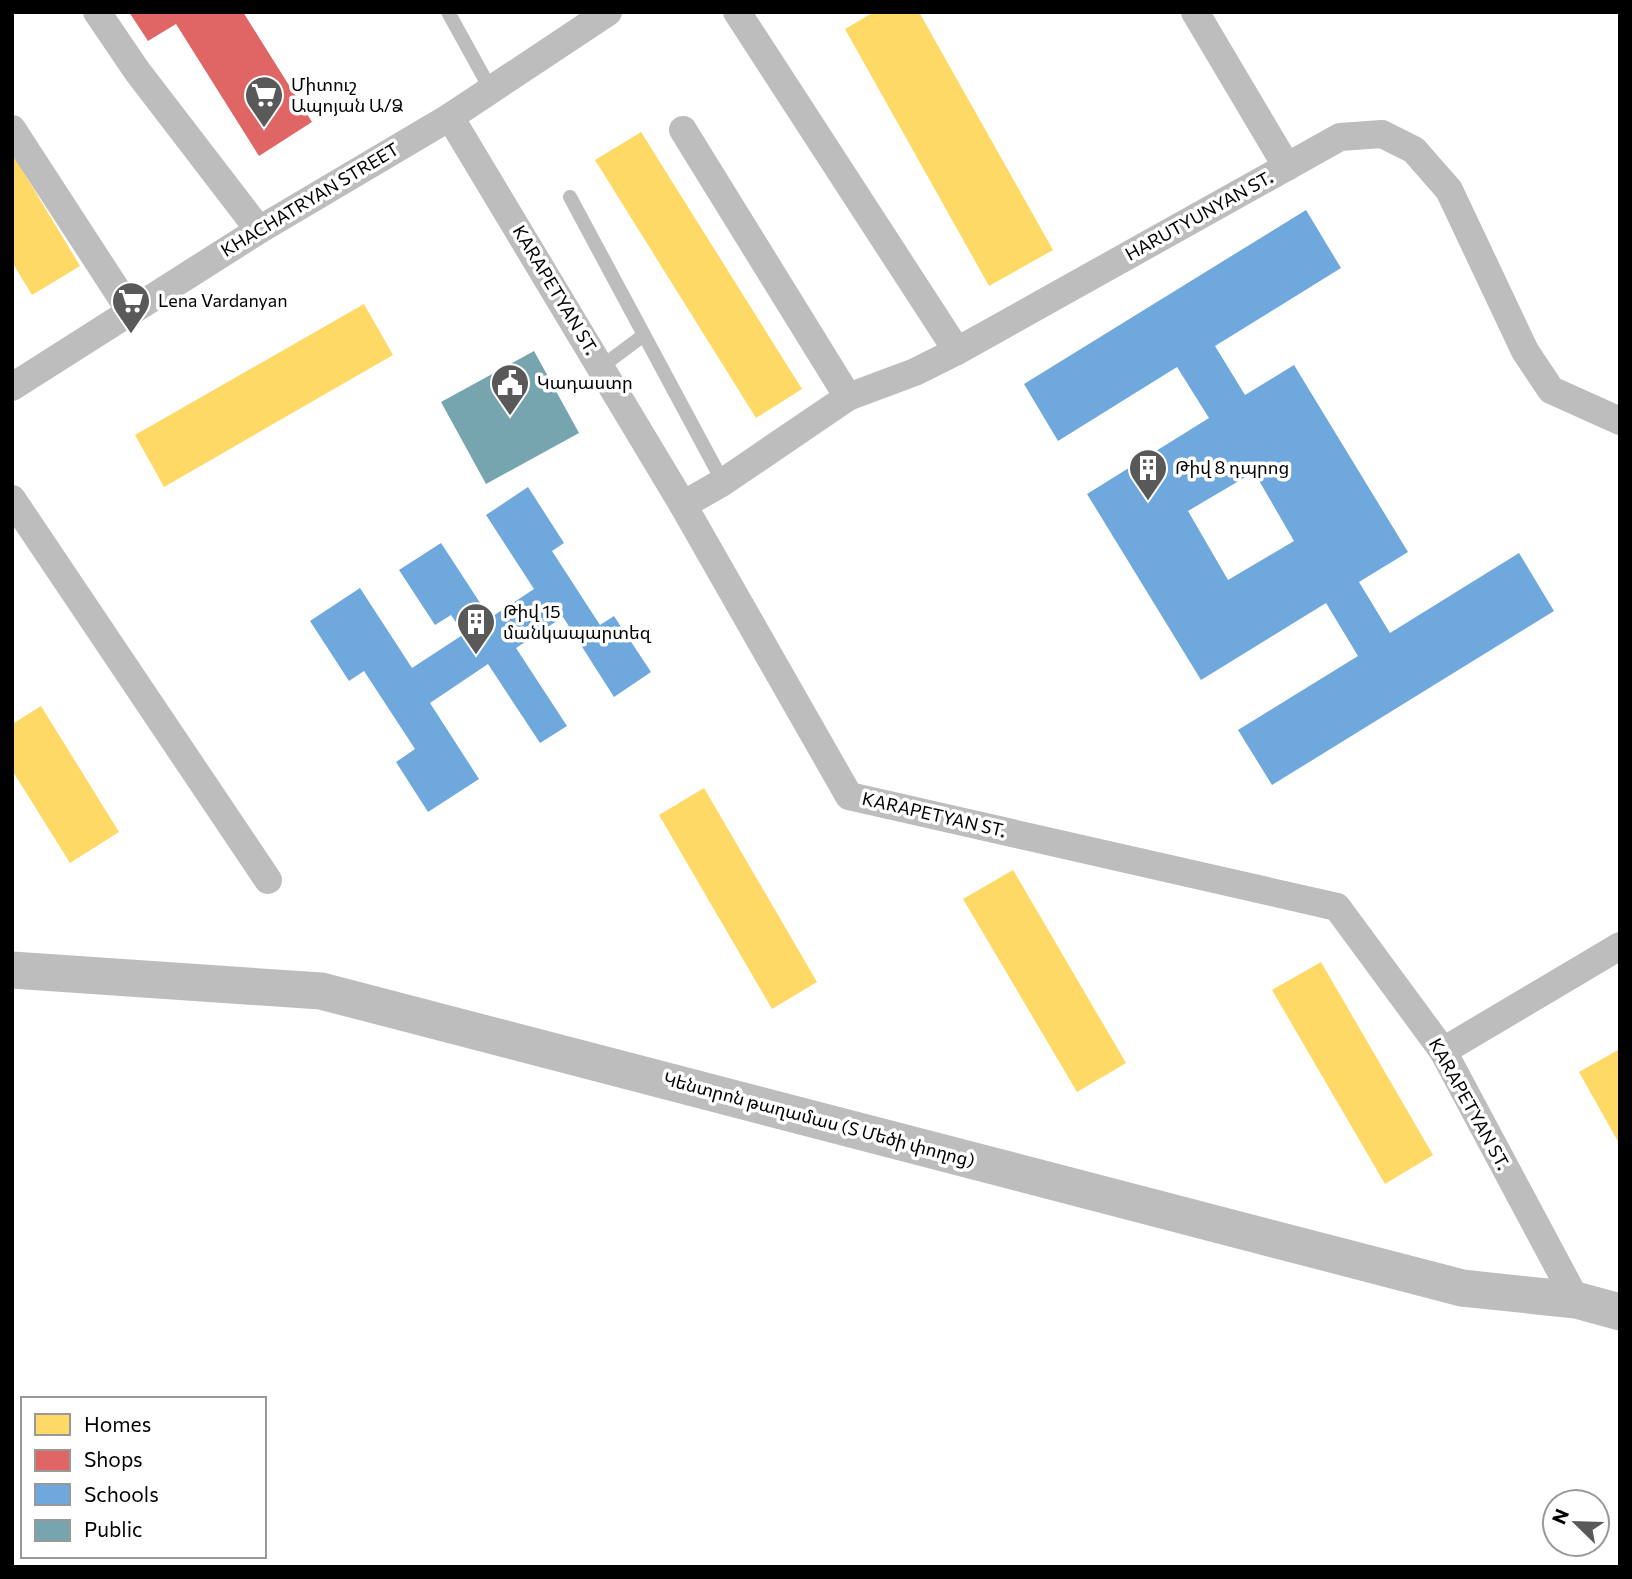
<svg xmlns="http://www.w3.org/2000/svg" width="1632" height="1579" font-family="Commissioner,'Noto Sans Armenian',sans-serif">
	<style>
		.homes { fill: #ffd966 }
		.shops { fill: #e06666 }
		.schools { fill: #6fa8dc; fill-rule: evenodd }
		.public { fill: #76a5af }
		.lines { fill: none; stroke-linecap: round; stroke-linejoin: round }
		.service { stroke: #bdbdbd; stroke-width: 14 }
		.minor { stroke: #bdbdbd; stroke-width: 28 }
		.tertiary { stroke: #bdbdbd; stroke-width: 37 }
		.labels { text-anchor: middle; stroke-width: 7; stroke-linejoin: round; paint-order: stroke }
		.poi-label { font-size: 18px; fill: #000; stroke: #fff; text-anchor: start }
		.street-label { font-size: 18px; fill: #000; stroke: #fff }
	</style>
	<rect width="100%" height="100%" fill="#fff"/>
	<g class="homes">
		<polygon points="874,12 919,12 1053,250 989,286 845,29"/>
		<polygon points="641,132 802,389 756,418 595,160"/>
		<polygon points="12,153 80,266 32,295 12,262"/>
		<polygon points="364,304 393,355 164,487 135,435"/>
		<polygon points="41,706 119,832 70,863 12,770 12,720 14,723"/>
		<polygon points="704,788 817,982 772,1009 659,815"/>
		<polygon points="1013,870 1126,1063 1077,1092 963,899"/>
		<polygon points="1321,962 1433,1155 1385,1184 1272,990"/>
		<polygon points="1620,1049 1620,1145 1579,1072"/>
	</g>
	<polygon class="shops" points="129,12 243,12 312,122 259,156 176,24 148,41"/>
	<g class="schools">
		<path d="M1306,210L1341,268L1215,346L1245,395L1294,365L1408,552L1359,582L1390,633L1519,553L1554,611L1272,785L1238,730L1358,656L1326,603L1201,680L1087,494L1209,418L1177,367L1058,441L1024,384ZM1254,472L1294,541L1228,580L1188,511Z"/>
		<polygon points="528,487 564,543 552,551 600,625 614,616 651,672 614,697 563,617 516,648 567,726 540,743 488,664 430,703 479,779 428,812 396,762 415,749 364,671 349,681 310,621 360,588 412,668 464,634 451,615 435,625 399,570 441,543 490,618 534,589 486,515"/>
	</g>
	<polygon class="public" points="534,351 579,433 486,484 441,402"/>
	<g class="lines">
		<g class="service">
			<polyline points="448,12 491,90"/>
			<polyline points="570,197 723,482"/>
			<polyline points="601,367 644,335"/>
		</g>
		<g class="minor">
			<polyline points="97,12 137,71 259,230"/>
			<polyline points="737,12 957,351"/>
			<polyline points="1195,12 1287,167"/>
			<polyline points="450,117 683,505 849,796 1337,907 1443,1051 1576,1300"/>
			<polyline points="12,129 131,312"/>
			<polyline points="683,130 848,397"/>
			<polyline points="12,387 259,230 450,117 608,12"/>
			<polyline points="12,499 268,880"/>
			<polyline points="683,505 723,482 848,397 915,372 957,351 1340,137 1382,134 1414,150 1449,190 1525,351 1551,390 1620,421"/>
			<polyline points="1443,1051 1620,946"/>
		</g>
		<polyline class="tertiary" points="12,970 321,991 1462,1288 1576,1300 1620,1312"/>
	</g>
	<defs>
		<symbol id="supermarket-pin" viewBox="-11 -11 22 30"><path d="M0 17L-7.5 6A9.5 9.5 0 1 1 7.5 6Z" fill="#595959" stroke="#fff"/><path d="M-6-5.5h2.5l.6 2H6L4.5 2H-2.5L-4.4-4H-6ZM-1.5 3.2a1.3 1.3 0 1 0 .1 0ZM3 3.2a1.3 1.3 0 1 0 .1 0Z" fill="#fff"/></symbol>
		<symbol id="civic-pin" viewBox="-11 -11 22 30"><path d="M0 17L-7.5 6A9.5 9.5 0 1 1 7.5 6Z" fill="#595959" stroke="#fff"/><path d="M-.6-6.5H3V-4.5H.6V-3L4-1V1h2V6H-6V1h2V-1L-.6-3ZM-1.2 2.5V6h2.4V2.5Z" fill="#fff"/></symbol>
		<symbol id="building-pin" viewBox="-11 -11 22 30"><path d="M0 17L-7.5 6A9.5 9.5 0 1 1 7.5 6Z" fill="#595959" stroke="#fff"/><path d="M-4-6H4V6H1V3H-1V6H-4ZM-2.5-4.3h1.7v1.8h-1.7ZM.8-4.3h1.7v1.8H.8ZM-2.5-1h1.7V.8h-1.7ZM.8-1h1.7V.8H.8Z" fill="#fff"/></symbol>
	</defs>
	<g fill-rule="evenodd">
		<use href="#supermarket-pin" x="242" y="73" width="44" height="60"/>
		<use href="#supermarket-pin" x="109" y="279" width="44" height="60"/>
		<use href="#civic-pin" x="488" y="361" width="44" height="60"/>
		<use href="#building-pin" x="1126" y="446" width="44" height="60"/>
		<use href="#building-pin" x="454" y="600" width="44" height="60"/>
	</g>
	<g class="labels">
		<g class="poi-label">
			<text x="291" y="91">Միտուշ<tspan x="291" dy="21">Ապոյան Ա/Ձ</tspan></text>
			<text x="158" y="307">Lena Vardanyan</text>
			<text x="537" y="389">Կադաստր</text>
			<text x="1175" y="474">Թիվ 8 դպրոց</text>
			<text x="503" y="618">Թիվ 15<tspan x="503" dy="21">մանկապարտեզ</tspan></text>
		</g>
		<g class="street-label">
			<text transform="translate(310 200) rotate(-31)" y="6">KHACHATRYAN STREET</text>
			<text transform="translate(1199 216) rotate(-29)" y="6">HARUTYUNYAN ST.</text>
			<text transform="translate(555 290) rotate(59)" y="6">KARAPETYAN ST.</text>
			<text transform="translate(934 815) rotate(13)" y="6">KARAPETYAN ST.</text>
			<text transform="translate(1469 1104) rotate(61)" y="6">KARAPETYAN ST.</text>
			<text transform="translate(819 1120) rotate(15)" y="6">Կենտրոն թաղամաս (Տ Մեծի փողոց)</text>
		</g>
	</g>
	<rect width="1632" height="1579" fill="none" stroke="#000000" stroke-width="28"/>
	<rect x="21" y="1397" width="245" height="161" fill="#ffffff" stroke="#999999" stroke-width="2"/>
	<rect x="35" y="1414" width="35" height="21" fill="#ffd966" stroke="#999999" stroke-width="2"/>
	<text x="84" y="1432" font-size="21" fill="#000000">Homes</text>
	<rect x="35" y="1450" width="35" height="21" fill="#e06666" stroke="#999999" stroke-width="2"/>
	<text x="84" y="1467" font-size="21" fill="#000000">Shops</text>
	<rect x="35" y="1484" width="35" height="21" fill="#6fa8dc" stroke="#999999" stroke-width="2"/>
	<text x="84" y="1502" font-size="21" fill="#000000">Schools</text>
	<rect x="35" y="1520" width="35" height="21" fill="#76a5af" stroke="#999999" stroke-width="2"/>
	<text x="84" y="1537" font-size="21" fill="#000000">Public</text>
	<g transform="translate(1576 1523) rotate(293)"><circle r="33" fill="#ffffff" stroke="#999999" stroke-width="2"/>
	<path d="M0-5L12 26L0 18L-12 26Z" fill="#595959"/>
	<text y="-10" font-size="19" font-weight="bold" text-anchor="middle" fill="#000000">N</text>
	</g>
</svg>
